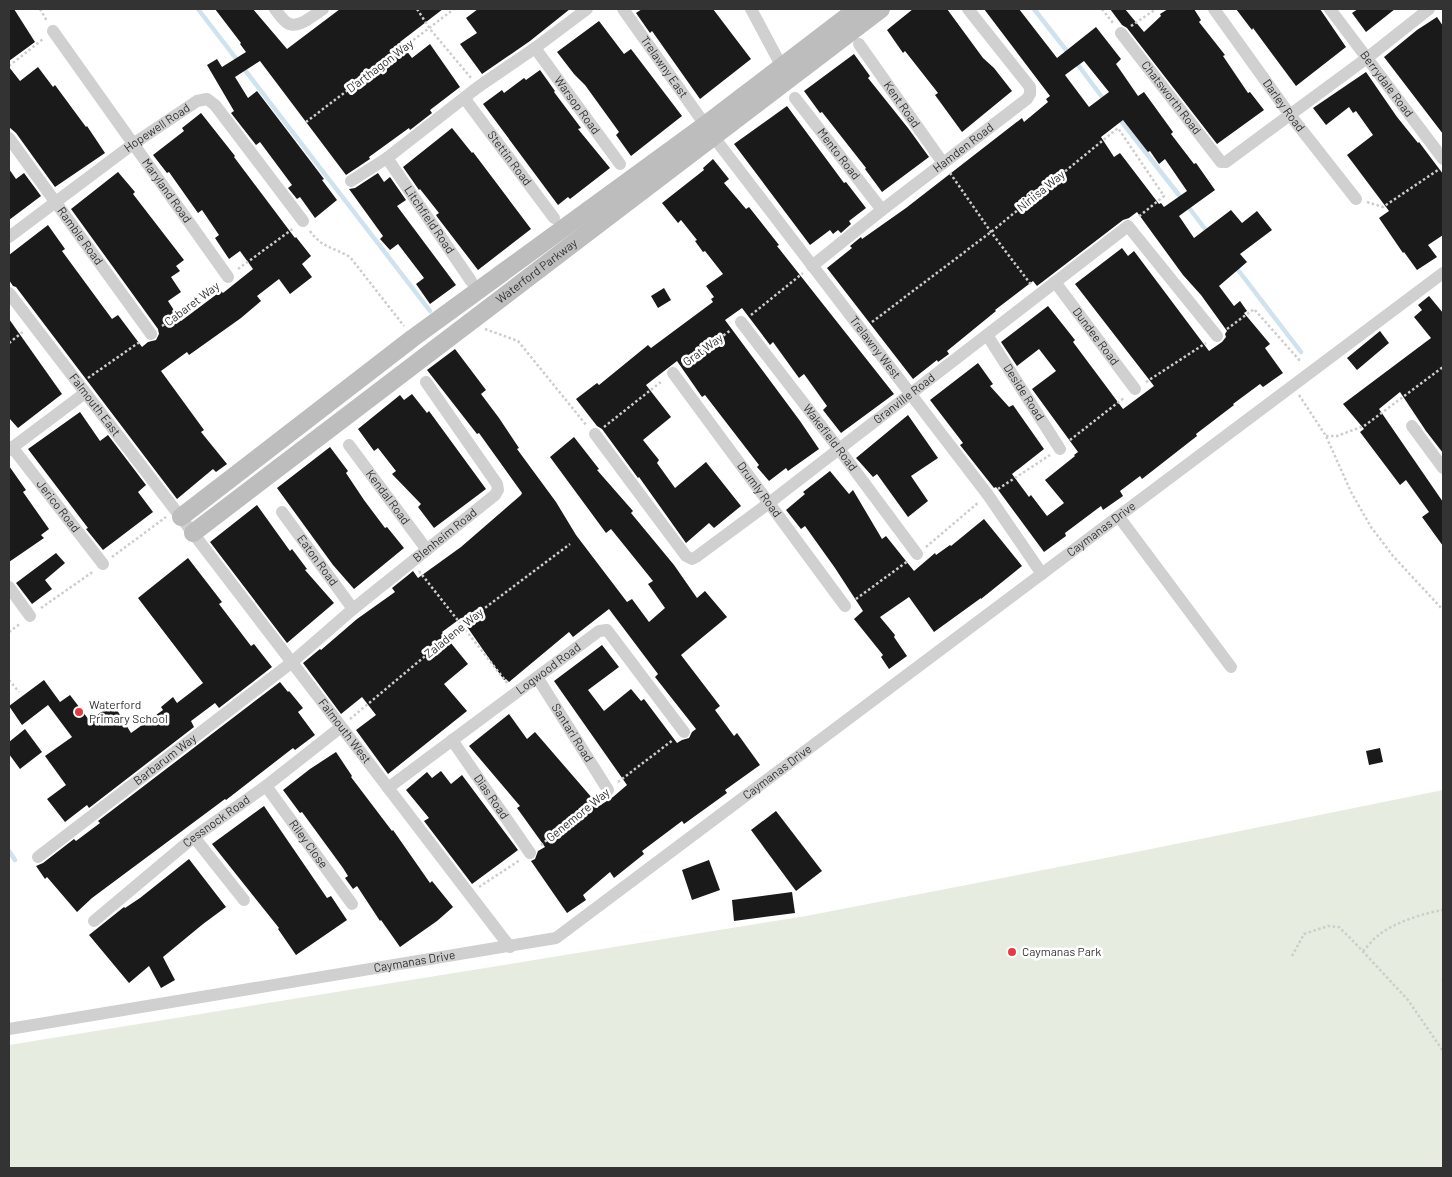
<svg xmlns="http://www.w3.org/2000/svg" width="1452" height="1177" font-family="Barlow,sans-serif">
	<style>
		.green { fill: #e6ecdf }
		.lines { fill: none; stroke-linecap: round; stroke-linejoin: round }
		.stream { stroke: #cfe2ee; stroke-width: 4.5 }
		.building { fill: #1a1a1a; fill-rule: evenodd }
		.path { stroke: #cdcdcd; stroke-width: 2.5; stroke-dasharray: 2.5 2.5; stroke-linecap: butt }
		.street { stroke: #d0d0d0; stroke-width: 12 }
		.secondary { stroke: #bdbdbd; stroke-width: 18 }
		.poi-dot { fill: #e63946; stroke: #fff; stroke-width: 2 }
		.labels { text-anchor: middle; stroke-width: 5; stroke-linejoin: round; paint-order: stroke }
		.street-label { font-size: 12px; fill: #333; stroke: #fff }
		.poi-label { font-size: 12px; fill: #333; stroke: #fff; text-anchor: start }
	</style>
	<rect width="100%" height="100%" fill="#fff"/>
	<polygon class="green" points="1443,790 1443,1168 9,1168 9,1045 806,916 1131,853"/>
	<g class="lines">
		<g class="stream">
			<polyline points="198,9 430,311"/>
			<polyline points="1034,9 1070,55"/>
			<polyline points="1075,61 1105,101"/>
			<polyline points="1118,117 1182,199"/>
			<polyline points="1187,205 1208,233"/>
			<polyline points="1235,266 1301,352"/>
			<polyline points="9,851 15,860"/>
		</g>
	</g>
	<g class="building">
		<polygon points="9,9 14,9 35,42 9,61"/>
		<polygon points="215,9 253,9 287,49 340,9 443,9 400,42 412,58 430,44 460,87 430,110 432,113 410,130 409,128 369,157 370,159 346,175 260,61 235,77 248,98 257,91 324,179 322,180 337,200 315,218 300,197 297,199 288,188 292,185 260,142 256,145 231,113 234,111 207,65 217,59 222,67 246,52 240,44 241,43"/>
		<polygon points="478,9 570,9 530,41 482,74 460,44 477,33 466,18"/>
		<polygon points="642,9 713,9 751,59 700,99 652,31 650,33 636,13"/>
		<polygon points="913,9 947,9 983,58 994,68 1012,91 962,132 935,95 938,93 905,51 903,53 887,30"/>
		<path d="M984,9H1019L1057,58L1096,27L1121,59L1116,64L1138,96L1144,92L1173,132L1171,134L1194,164L1196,163L1215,190L1179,216L1194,238L1231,210L1242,223L1257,211L1272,230L1240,254L1247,262L1219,286L1234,306L1240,301L1247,311L1244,313L1270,344L1265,348L1283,373L1263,387L1260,384L1233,404L1234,405L1196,434L1197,436L1142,479L1140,476L1120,491L1123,496L1103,510L1101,506L1065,533L1066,536L1044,552L996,487L994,488L960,445L963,443L930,400L978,363L993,384L990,386L1009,407L1013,405L1044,449L1012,474L1029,497L1031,495L1047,516L1064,503L1045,480L1075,456L1074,455L1078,452L1032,389L1056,371L1039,349L1017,366L1001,342L1048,306L1075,340L1073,342L1123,409L1154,386L1075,284L1122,248L1128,256L1134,251L1209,351L1222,342L1226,337L1225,334L1227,331L1201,295L1183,275L1137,212L1129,218L1123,220L1037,286L1033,281L995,310L996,311L947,351L949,354L938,362L937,360L913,379L827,268L852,248L850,246L861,237L862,239L906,208L1022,118L1024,122L1048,102L1046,99L1050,96ZM1084,61L1109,92L1089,107L1065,75ZM1123,120L1148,152L1150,151L1159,164L1165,159L1187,191L1164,207L1161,203L1159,204L1120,153L1114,157L1101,137Z"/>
		<polygon points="1110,9 1125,9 1144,32 1161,16 1160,14 1168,9 1194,9 1201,20 1199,22 1225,55 1223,56 1248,93 1250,92 1264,110 1217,144 1127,28 1122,25"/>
		<polygon points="1236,9 1320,9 1346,47 1296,86 1253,28 1252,30"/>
		<polygon points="1358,9 1395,9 1366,32 1352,13"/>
		<polygon points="1437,17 1443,26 1443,134 1384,57 1417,30"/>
		<polygon points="599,21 624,54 631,49 682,116 631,156 616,135 619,132 585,85 574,74 557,52"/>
		<polygon points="854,54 870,76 868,78 908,128 929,157 882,192 865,169 866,168 822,112 820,113 804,91"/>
		<polygon points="9,67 20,81 38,67 53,87 55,85 86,127 87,126 105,153 55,187 16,133 9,127"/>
		<polygon points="540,70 555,91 554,92 581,128 578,129 610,168 570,199 568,197 558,205 483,104 502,90 504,93 524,78 526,80"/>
		<polygon points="1366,72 1397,117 1418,143 1419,142 1443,174 1443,235 1428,245 1437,257 1417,270 1404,252 1403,253 1379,218 1389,211 1347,155 1373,135 1356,111 1353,113 1349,107 1326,125 1313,108"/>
		<polygon points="787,106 844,183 846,182 866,208 849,221 851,224 841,233 838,230 833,234 830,230 810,245 734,144"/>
		<polygon points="201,113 235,156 234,157 295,238 296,237 311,256 302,264 312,277 290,294 279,279 257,296 261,301 241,318 189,355 187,352 161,371 204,430 201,432 227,464 216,472 213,469 177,499 16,287 13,286 9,280 9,255 48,225 65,249 62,251 112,319 118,315 142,347 148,342 156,340 159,334 158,329 71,209 118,172 135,192 133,194 184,260 176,266 180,271 171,277 181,292 168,301 181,321 221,291 223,293 253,269 240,251 229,259 215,238 219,235 202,210 198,213 169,172 167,173 153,155 184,131 182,128"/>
		<polygon points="452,128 472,153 473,152 531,229 478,270 438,218 436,215 439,213 420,189 419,190 403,167"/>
		<polygon points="713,159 729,179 724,183 746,209 749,207 779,245 777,246 894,394 841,433 823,410 827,406 804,374 799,378 773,342 770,345 742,308 725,320 800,421 819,449 788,471 786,468 769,481 757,467 759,465 705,395 702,397 677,361 646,385 671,417 643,440 659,460 657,463 675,488 706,462 741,506 714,528 709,523 686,543 639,477 638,478 602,429 597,426 576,399 597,383 599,385 648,345 651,348 713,302 711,299 714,297 706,286 723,274 705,251 703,252 695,241 697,240 681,220 678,223 662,203 704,170 703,168"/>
		<polygon points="9,169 16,179 24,173 41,196 9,220"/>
		<polygon points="378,173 384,182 390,177 406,200 397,206 456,285 430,304 416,284 424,278 398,244 390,250 380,239 383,236 349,189 355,188"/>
		<polygon points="664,288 671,300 658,308 651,296"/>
		<polygon points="1429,296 1443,313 1443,453 1426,431 1400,392 1379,409 1443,502 1443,546 1422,517 1429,512 1406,480 1400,485 1360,432 1364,429 1343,404 1431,338 1414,317 1422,310 1418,305"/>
		<polygon points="9,319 62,394 18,428 9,418"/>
		<polygon points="1380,331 1389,343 1357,370 1347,358"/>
		<polygon points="455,349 486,390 481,394 499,418 519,448 517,449 556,502 576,535 627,602 632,599 649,622 665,608 648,584 653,581 611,529 606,533 550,457 574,437 599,469 597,470 633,511 631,513 674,565 697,598 705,591 727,617 681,655 720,706 715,710 734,736 737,733 760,765 725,790 727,793 684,824 682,821 642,851 644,854 614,878 610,872 583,895 586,900 567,913 531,861 535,859 538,851 545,847 517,808 520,806 469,746 509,714 527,739 535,732 599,806 613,797 627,785 554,681 602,645 619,667 588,690 604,711 631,689 641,701 644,699 677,743 682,740 689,738 692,732 696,729 655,677 658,674 609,609 573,637 569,632 509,682 506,679 504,680 461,618 442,632 468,664 444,684 467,711 388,774 356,730 376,715 362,697 341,714 303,663 320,649 321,650 357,619 395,592 392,588 407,576 413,571 418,578 461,547 521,495 522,493 479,433 477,434 427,370"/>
		<polygon points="412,394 427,413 429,411 486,489 434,528 418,507 421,504 392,474 396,471 378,448 374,451 358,429 400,395 404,400"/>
		<polygon points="80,412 100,441 108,435 146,485 138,492 153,512 103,550 86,529 88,528 28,449"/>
		<polygon points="908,415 938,458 911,476 928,501 908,517 877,474 873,477 856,458"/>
		<polygon points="330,447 348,471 346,473 364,500 385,528 387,527 404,548 354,589 333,565 277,488"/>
		<polygon points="9,466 26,490 23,492 49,529 41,535 44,538 9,562"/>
		<polygon points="830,471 849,494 853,490 882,539 886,536 914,571 935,553 936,555 950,545 951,546 984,519 1022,566 981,599 981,598 934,632 909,597 880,617 895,635 894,637 907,656 889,669 881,657 883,655 854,619 863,611 835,568 805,526 801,529 786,510 805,494 803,492"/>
		<polygon points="257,505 290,551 292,549 307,569 305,570 334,603 287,643 210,542"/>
		<polygon points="56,553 65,563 45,580 52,589 32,604 16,583"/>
		<polygon points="188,558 222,602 219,604 251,646 254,644 272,667 219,708 215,703 191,721 194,727 89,808 87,805 65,822 47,799 66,785 45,756 72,737 48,705 22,725 9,706 44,680 60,702 70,695 89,720 111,706 114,712 117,710 131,733 163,710 161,707 173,697 177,703 203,683 138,598"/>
		<polygon points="280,682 288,692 289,691 303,708 298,712 315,735 295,750 293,748 226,800 225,799 92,898 77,912 47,877 45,879 36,866 43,863 74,839 76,841 100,823 98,821"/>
		<polygon points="25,729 42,752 20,769 9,754 9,742"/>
		<polygon points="1380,748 1383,762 1369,765 1366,751"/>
		<polygon points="336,752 352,776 351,777 392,831 393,830 430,883 432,881 453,907 437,921 400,947 381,920 380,921 357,886 353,889 345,878 348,876 343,868 302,812 300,813 283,790 310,769"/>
		<polygon points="441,771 451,784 462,775 518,850 472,884 424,821 429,818 406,790 427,772 432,778"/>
		<polygon points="264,806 327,898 331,896 347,920 296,955 278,929 279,928 212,844"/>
		<polygon points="776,811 822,871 796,891 751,830"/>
		<polygon points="189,859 226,907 203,924 163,957 175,980 161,988 149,966 129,983 89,935 124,907 125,908 140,898"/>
		<polygon points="709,860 720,890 692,900 682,870"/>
		<polygon points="792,892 795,913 734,921 732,900"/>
	</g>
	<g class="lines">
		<g class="path">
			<polyline points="40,9 47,21"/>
			<polyline points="417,9 430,29 471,78"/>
			<polyline points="1102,9 1113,23"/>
			<polyline points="1131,26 1156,9"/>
			<polyline points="9,66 43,39"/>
			<polyline points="306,122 454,9"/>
			<polyline points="950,173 991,232 1032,286"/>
			<polyline points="1367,202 1383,207 1438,170"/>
			<path d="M310,231C322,248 333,247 350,257L404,326"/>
			<polyline points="238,269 294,228"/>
			<polyline points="751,315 803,273"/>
			<polyline points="872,322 991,232 1118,128 1164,196 1137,218"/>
			<polyline points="162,326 218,285"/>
			<polyline points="485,329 518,341 587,426"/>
			<polyline points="1227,329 1254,309 1301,362"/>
			<polyline points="9,343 24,331"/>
			<polyline points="683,365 731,330"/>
			<polyline points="88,378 141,341"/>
			<polyline points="1146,382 1206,343"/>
			<polyline points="1299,395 1326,436 1351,492 1371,527 1393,556 1443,610"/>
			<polyline points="604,427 662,381"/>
			<polyline points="1326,436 1337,436 1364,426 1443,367"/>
			<polyline points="1070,440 1125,397"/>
			<polyline points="998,489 1050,455"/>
			<polyline points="926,547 979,502"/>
			<polyline points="112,557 166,517"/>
			<polyline points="419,571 508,684"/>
			<polyline points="856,599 908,561"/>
			<polyline points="41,608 94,571"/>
			<polyline points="9,632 21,623"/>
			<polyline points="9,680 19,692"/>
			<polyline points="350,719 461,626 570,544"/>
			<polyline points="618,782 673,740"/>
			<polyline points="541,845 598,798"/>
			<polyline points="479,887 520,860"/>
			<path d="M1363,951C1368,946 1374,938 1380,934C1396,922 1424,913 1443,910"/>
			<polyline points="1292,956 1304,934 1328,926 1339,927 1355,943 1408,1000 1443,1051"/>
			<polyline points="1443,978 1443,982"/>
		</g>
		<g class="street">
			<path d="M275,9C278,13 282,19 286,22C297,31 313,15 323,9"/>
			<path id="s1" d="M623,9L713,136L988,495L1042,574"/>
			<polyline points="751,9 782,67"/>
			<path id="s2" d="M1214,9L1290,115L1356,199"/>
			<path id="s3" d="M1330,9L1443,159"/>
			<path id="s4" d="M53,31L228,277"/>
			<path id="s5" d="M1121,33L1221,162H1226L1367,58L1429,9"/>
			<path id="s6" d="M859,44L943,163"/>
			<path id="s7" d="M535,48L620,164"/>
			<path id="s8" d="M795,98L882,210"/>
			<path id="s9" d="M465,99L554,218"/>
			<path id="s10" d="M9,138L151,334"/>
			<path id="s11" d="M387,158L471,281"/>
			<polyline points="351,181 387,158 478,87 535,48 587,9"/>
			<path id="s12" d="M9,237L133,144L197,101L207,99L215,105L303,221"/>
			<path id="s13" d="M812,266L882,210L1027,99L1030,94V87L968,9"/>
			<path id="s14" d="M1055,282L1135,389"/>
			<path id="s15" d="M9,293L510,947"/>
			<path id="s16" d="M741,322L839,449L917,554"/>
			<path id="s17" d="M987,335L1060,449"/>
			<path id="s18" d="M673,373L845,606"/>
			<polyline points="1412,426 1443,468"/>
			<path id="s19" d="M595,434L686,556L692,559L696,557L769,503L1128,226L1217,336"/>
			<path id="s20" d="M349,445L427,550"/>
			<path id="s21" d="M12,447L103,564"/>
			<polyline points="9,450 85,393"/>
			<path id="s22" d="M282,512L353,609"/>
			<polyline points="1119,517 1231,667"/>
			<polyline points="9,587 30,616"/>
			<path id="s23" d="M537,677L608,790"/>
			<path id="s24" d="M452,740L530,853"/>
			<path id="s25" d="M266,786L352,904"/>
			<path id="s26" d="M388,788L599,631L607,630L684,732"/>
			<polyline points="194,837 244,900"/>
			<path id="s27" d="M38,857L291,663L353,609L495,495L498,490L497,484L426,382"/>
			<path id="s28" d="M94,921L194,837L266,786L341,727"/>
			<path id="s29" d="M9,1029L556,938L1443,273"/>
		</g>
		<g class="secondary">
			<polyline points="181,517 413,338 705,125 857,9"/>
			<path id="s30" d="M193,533L881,9"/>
		</g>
	</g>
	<g class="poi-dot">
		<circle cx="79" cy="712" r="5"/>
		<circle cx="1012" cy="952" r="5"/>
	</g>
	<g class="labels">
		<g class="street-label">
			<text transform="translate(380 66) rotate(-37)" y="4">D'arthagon Way</text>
			<text dy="4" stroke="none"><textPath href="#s1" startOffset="71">Trelawny East</textPath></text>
			<text dy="4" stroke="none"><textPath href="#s3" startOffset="94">Berrydale Road</textPath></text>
			<text dy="4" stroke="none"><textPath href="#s5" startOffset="82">Chatsworth Road</textPath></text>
			<text dy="4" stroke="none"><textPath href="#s6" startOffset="74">Kent Road</textPath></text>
			<text dy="4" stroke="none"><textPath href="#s2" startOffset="119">Darley Road</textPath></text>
			<text dy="4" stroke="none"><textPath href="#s7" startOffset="71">Warsop Road</textPath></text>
			<text dy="4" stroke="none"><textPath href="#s12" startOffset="184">Hopewell Road</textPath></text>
			<text dy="4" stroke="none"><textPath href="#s13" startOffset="192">Hamden Road</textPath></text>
			<text dy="4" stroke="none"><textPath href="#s8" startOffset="71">Mento Road</textPath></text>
			<text dy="4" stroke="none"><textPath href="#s9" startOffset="74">Stettin Road</textPath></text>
			<text dy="4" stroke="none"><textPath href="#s4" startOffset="196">Maryland Road</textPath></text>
			<text transform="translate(1041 191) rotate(-39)" y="4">Niriisa Way</text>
			<text dy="4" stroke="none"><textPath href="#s11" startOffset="75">Litchfield Road</textPath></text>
			<text dy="4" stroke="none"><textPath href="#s10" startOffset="121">Ramble Road</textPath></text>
			<text dy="4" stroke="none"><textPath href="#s30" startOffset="432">Waterford Parkway</textPath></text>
			<text transform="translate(192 304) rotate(-37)" y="4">Cabaret Way</text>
			<text dy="4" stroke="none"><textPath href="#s14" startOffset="68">Dundee Road</textPath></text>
			<text dy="4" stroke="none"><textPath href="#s1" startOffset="422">Trelawny West</textPath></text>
			<text transform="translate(703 350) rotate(-36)" y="4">Grat Way</text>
			<text dy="4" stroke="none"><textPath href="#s17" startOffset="68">Deside Road</textPath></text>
			<text dy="4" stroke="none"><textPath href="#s19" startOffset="425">Granville Road</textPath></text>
			<text dy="4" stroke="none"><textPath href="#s15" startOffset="141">Falmouth East</textPath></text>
			<text dy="4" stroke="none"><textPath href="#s16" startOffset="146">Wakefield Road</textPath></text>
			<text dy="4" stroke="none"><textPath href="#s18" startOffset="145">Drumly Road</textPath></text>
			<text dy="4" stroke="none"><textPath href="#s20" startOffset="65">Kendal Road</textPath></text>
			<text dy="4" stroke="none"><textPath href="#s21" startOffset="75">Jerico Road</textPath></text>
			<text dy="4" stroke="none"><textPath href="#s29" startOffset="1236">Caymanas Drive</textPath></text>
			<text dy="4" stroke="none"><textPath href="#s27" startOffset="519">Blenheim Road</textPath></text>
			<text dy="4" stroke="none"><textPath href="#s22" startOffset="60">Eaton Road</textPath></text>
			<text transform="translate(454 633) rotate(-39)" y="4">Zaladene Way</text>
			<text dy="4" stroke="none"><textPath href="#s26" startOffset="200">Logwood Road</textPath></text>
			<text dy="4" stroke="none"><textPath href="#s15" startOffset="552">Falmouth West</textPath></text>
			<text dy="4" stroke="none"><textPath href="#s23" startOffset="66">Santari Road</textPath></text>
			<text dy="4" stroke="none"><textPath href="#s27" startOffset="160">Barbarum Way</textPath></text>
			<text dy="4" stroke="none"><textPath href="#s29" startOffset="831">Caymanas Drive</textPath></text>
			<text dy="4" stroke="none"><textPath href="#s24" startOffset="69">Dias Road</textPath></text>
			<text transform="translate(578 815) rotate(-39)" y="4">Genemore Way</text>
			<text dy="4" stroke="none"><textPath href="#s28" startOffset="158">Cessnock Road</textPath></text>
			<text dy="4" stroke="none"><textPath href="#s25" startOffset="72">Riley Close</textPath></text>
			<text dy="4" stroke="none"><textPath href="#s29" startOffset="411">Caymanas Drive</textPath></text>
		</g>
		<g class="poi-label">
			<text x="89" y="709">Waterford<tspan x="89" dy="14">Primary School</tspan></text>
			<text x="1022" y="956">Caymanas Park</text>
		</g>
	</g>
	<rect width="1452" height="1177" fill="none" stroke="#333333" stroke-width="20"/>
</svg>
